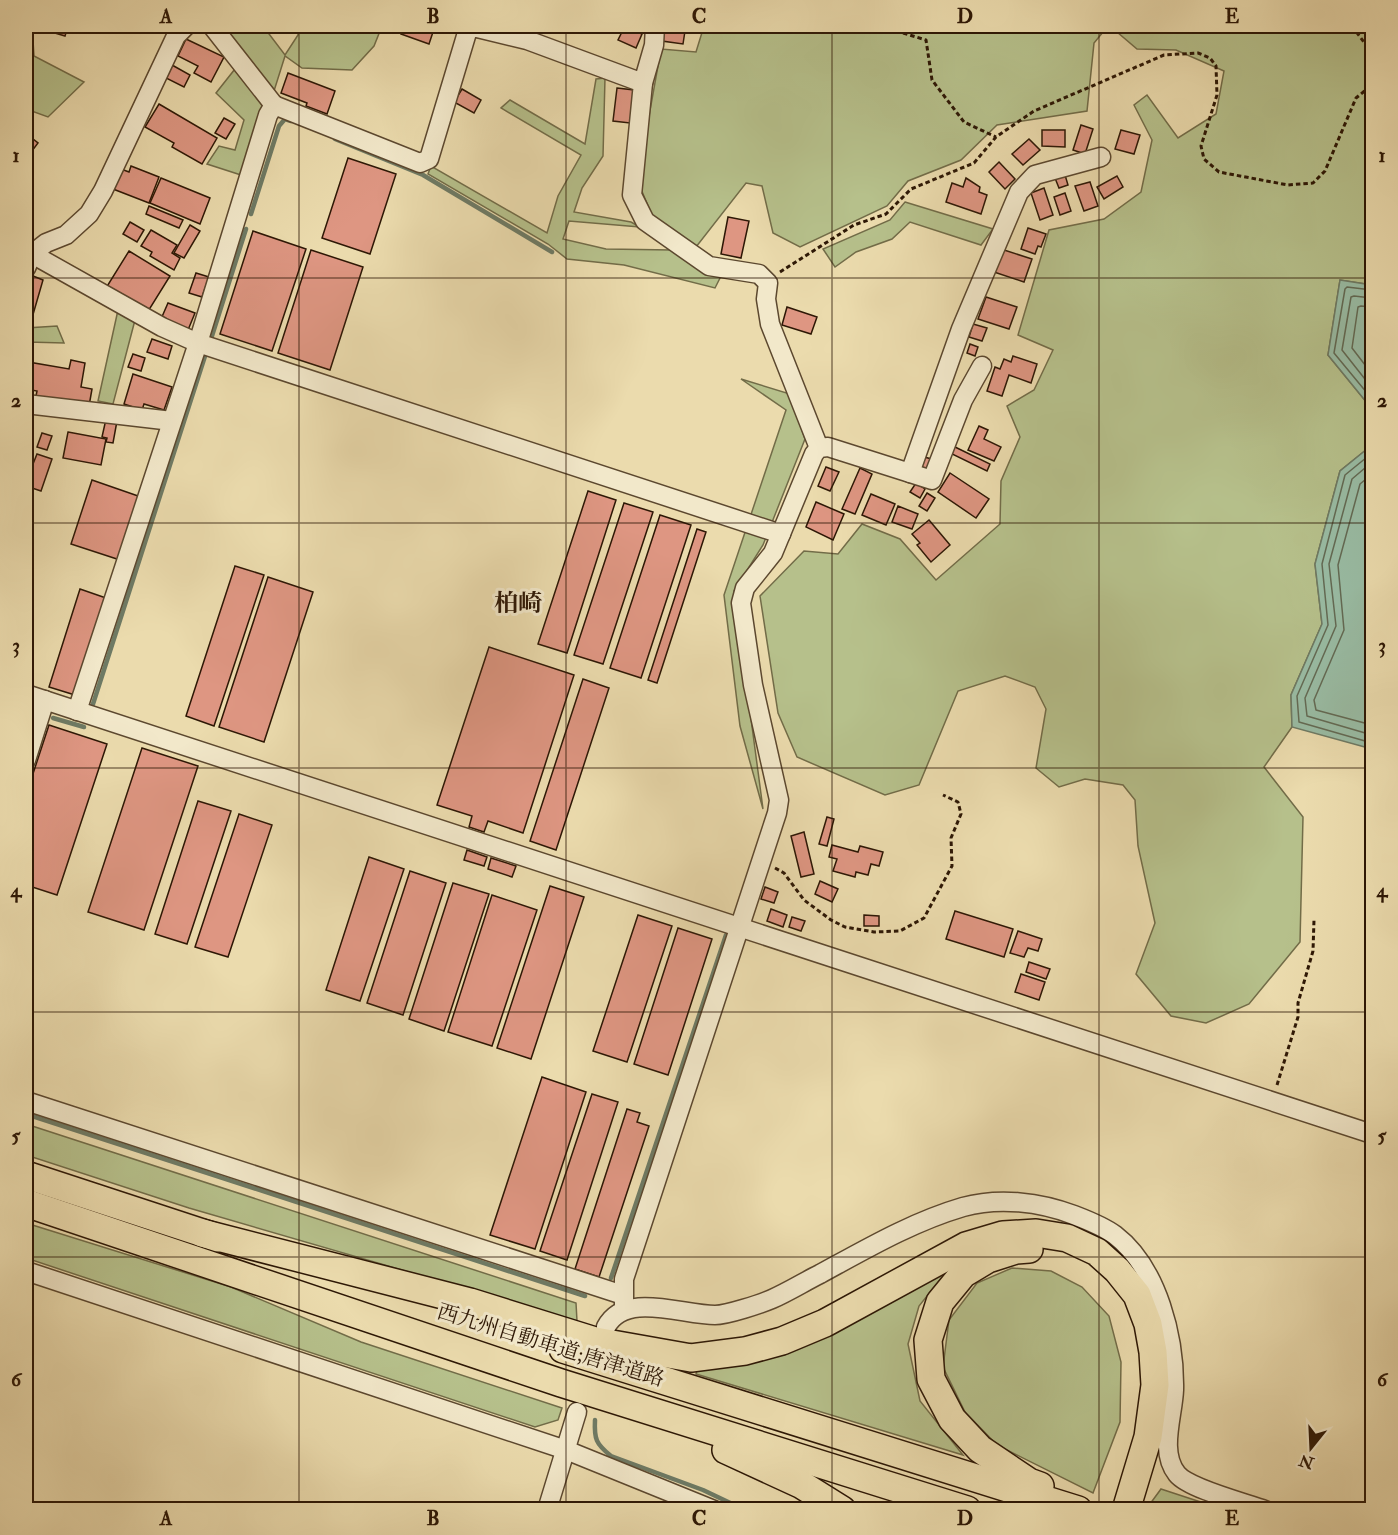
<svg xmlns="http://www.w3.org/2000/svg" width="1398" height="1535" font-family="'IM FELL Double Pica','Noto Serif JP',serif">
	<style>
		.green { fill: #b6c08b; stroke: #726c48; stroke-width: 1.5 }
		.water { fill: #99bca4; stroke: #6e7a64; stroke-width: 1.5 }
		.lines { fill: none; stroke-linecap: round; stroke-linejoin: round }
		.shore { stroke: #636a54; stroke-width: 1.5 }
		.stream { stroke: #6e7a64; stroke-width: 4.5 }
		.building { fill: #de9682; stroke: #2d1705; stroke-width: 1.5 }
		.minor-casing { stroke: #5c482f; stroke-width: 21 }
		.highway-casing { stroke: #2d1705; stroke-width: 30 }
		.path { stroke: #2d1705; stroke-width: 3; stroke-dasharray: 4.5 3; stroke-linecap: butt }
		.minor { stroke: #f2e8ca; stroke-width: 18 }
		.highway { stroke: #ebdbad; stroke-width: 27 }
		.grid { fill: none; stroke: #2d1705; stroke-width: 1.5; stroke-opacity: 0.55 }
		.labels { text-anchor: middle; stroke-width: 6; stroke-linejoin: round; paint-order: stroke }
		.street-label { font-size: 21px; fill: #2d1705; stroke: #f2e8ca }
		.quarter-label { font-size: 24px; font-weight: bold; fill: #2d1705; stroke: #f2e8ca }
		.neatline { fill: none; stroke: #2d1705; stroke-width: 2 }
		.grid-label { font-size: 20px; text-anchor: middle; font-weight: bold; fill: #2d1705 }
	</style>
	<rect width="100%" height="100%" fill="#ebdbad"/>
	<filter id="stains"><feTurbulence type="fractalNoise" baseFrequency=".00333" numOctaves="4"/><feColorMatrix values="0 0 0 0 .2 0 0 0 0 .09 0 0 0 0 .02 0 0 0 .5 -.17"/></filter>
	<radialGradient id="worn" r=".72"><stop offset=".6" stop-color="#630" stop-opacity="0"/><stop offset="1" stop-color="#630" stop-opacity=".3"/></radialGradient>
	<g class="green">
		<polygon points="26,26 32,26 34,56 84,82 48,117 26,109"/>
		<polygon points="221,26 263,26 285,55 298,35 298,26 382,26 374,46 352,70 302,68 285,56 274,91"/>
		<polygon points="704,26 1108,26 1094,43 1087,111 997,125 961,160 908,181 887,206 800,247 773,233 762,186 746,183 696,247 653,218 641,189 649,116 661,49 696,52"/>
		<polygon points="1110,26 1372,26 1372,285 1340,280 1328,355 1372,409 1372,445 1340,471 1315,564 1322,624 1291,695 1292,727 1264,767 1303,817 1300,942 1249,1004 1206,1023 1171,1016 1136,974 1155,923 1138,846 1135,800 1123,785 1085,779 1059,787 1036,768 1046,709 1035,687 1005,676 958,691 919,785 885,795 797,757 778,713 760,596 804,551 838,554 862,524 900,539 936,580 1000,524 1001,481 1020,437 1007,406 1034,390 1053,350 1018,335 1049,230 1104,219 1141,192 1152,140 1134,105 1147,95 1178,138 1216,114 1224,71 1176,50 1137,49"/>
		<polygon points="235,69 265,100 241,175 207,164 219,146 235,150 244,120 216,93"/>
		<polygon points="605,78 603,156 582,188 574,212 631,222 640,227 569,221 563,239 606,249 672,250 721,276 715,288 624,265 567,259 548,244 428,174 431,166 547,233 558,196 581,155 501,108 510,100 585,144 596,79"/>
		<polygon points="905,202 993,229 981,245 910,222 892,239 856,252 835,267 823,249 890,220"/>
		<polygon points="118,310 135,320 113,404 98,401"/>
		<polygon points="57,326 64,343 27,342 26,347 26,328"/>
		<polygon points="741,379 790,394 805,439 763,545 734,591 763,809 740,726 724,595 786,410"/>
		<polygon points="26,1124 576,1303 577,1321 189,1208 26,1155"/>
		<polygon points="26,1223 231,1287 361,1342 562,1408 558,1420 535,1427 26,1258"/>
		<polygon points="939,1268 943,1276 919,1306 908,1344 920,1401 963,1455 696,1374 698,1366"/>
		<polygon points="1012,1268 1051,1271 1082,1287 1109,1316 1121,1362 1120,1422 1093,1493 997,1445 965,1412 943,1367 949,1320 977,1283"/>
		<polygon points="1161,1489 1222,1509 1147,1508"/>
	</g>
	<g class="water">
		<polygon points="1340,280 1372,285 1372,409 1328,355"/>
		<polygon points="1372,445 1372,749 1292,727 1291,695 1322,624 1315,564 1340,471"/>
	</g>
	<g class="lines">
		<g class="shore">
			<polyline points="1372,290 1347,287 1345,289 1334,353 1372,399"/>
			<polyline points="1372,298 1354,296 1351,297 1342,350 1372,388"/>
			<polyline points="1372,307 1361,306 1358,307 1352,348 1372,374"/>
			<polyline points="1372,453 1345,475 1322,564 1328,625 1297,696 1299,722 1372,743"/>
			<polyline points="1372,462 1352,479 1329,564 1336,626 1305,698 1307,716 1372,735"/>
			<polyline points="1372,474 1360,484 1338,565 1344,630 1314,700 1316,710 1372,725"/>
		</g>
		<g class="stream">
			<polyline points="335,139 423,175 552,252"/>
			<polyline points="251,214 279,126 285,119 291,121"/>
			<polyline points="211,339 246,229"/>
			<polyline points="93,704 206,353"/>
			<polyline points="26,714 27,710"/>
			<polyline points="53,718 84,727"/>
			<polyline points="26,1114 585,1296"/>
			<polyline points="611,1278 726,935"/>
			<path d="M595,1420C594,1439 596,1444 611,1456L703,1490L745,1510"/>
		</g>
	</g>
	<g class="building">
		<polygon points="49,26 68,26 65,36 48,31"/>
		<polygon points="404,26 435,26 429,44 401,34"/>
		<polygon points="625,26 642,34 636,48 618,40"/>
		<polygon points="664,26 695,26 694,32 685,31 683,44 662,41"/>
		<polygon points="186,39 224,57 211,82 194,73 198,66 178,56"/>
		<polygon points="172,65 190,75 184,87 166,78"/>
		<polygon points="288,73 335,91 327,114 306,106 307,103 281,93"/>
		<polygon points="617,88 634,90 630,123 613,121"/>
		<polygon points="462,89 481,100 474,113 454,102"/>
		<polygon points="159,104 217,138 202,164 172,147 174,143 145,127"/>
		<polygon points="224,118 235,124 226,139 215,133"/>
		<polygon points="1081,125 1093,129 1085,154 1073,150"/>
		<polygon points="1042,130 1065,130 1065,147 1042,146"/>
		<polygon points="1121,130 1140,135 1134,154 1115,149"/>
		<polygon points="28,135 38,143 26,159 26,139"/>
		<polygon points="1029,139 1040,150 1023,165 1012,154"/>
		<polygon points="348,158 396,174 370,254 322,238"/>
		<polygon points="999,162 1015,179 1005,189 989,172"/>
		<polygon points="131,166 159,177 149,203 113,189 121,169 129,172"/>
		<polygon points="1065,175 1068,185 1059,188 1055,178"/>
		<polygon points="1117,176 1123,187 1104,199 1097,187"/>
		<polygon points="161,178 210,198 200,224 150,203"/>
		<polygon points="966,178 980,187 979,192 987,195 981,214 946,202 952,183 963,187"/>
		<polygon points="1090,182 1098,206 1084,211 1075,186"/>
		<polygon points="1044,188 1053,215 1040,220 1031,193"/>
		<polygon points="1065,193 1071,211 1060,215 1054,197"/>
		<polygon points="149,206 183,220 179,228 146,214"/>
		<polygon points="728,217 749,221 741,258 721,254"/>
		<polygon points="130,222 144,230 137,242 123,234"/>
		<polygon points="190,225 200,231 184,258 174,253"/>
		<polygon points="1028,228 1046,234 1041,247 1038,246 1035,254 1021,249"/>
		<polygon points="151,230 177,245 172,253 180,258 174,270 150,256 152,252 141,246"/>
		<polygon points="253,231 306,249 272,351 220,334"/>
		<polygon points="1001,249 1032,259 1024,282 994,272"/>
		<polygon points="311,250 363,267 330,370 278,353"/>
		<polygon points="129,251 170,276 147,313 106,288"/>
		<polygon points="196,273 209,277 202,297 189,293"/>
		<polygon points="33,276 43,280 32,318 26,316 26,301"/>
		<polygon points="986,297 1017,307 1009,329 978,319"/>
		<polygon points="168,303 195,313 188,330 161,319"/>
		<polygon points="787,307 817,317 811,334 782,325"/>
		<polygon points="973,324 987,328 982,341 969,337"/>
		<polygon points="152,339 172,346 168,359 147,352"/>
		<polygon points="970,344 978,347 975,356 967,353"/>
		<polygon points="133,354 145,358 141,371 128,367"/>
		<polygon points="1013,356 1037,364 1031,383 1009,375 1002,396 987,391 995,367 1000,369 1004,359 1011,362"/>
		<polygon points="71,360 85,363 81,387 92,389 89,406 36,396 37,391 26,389 28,362 69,369"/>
		<polygon points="133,374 172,387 164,410 144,404 142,410 124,404"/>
		<polygon points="106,419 117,421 113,443 106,442 107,438 102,437"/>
		<polygon points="979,426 988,430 984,439 1001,447 994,461 968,450"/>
		<polygon points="68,432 106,439 101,465 63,458"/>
		<polygon points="42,433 52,436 47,450 37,447"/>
		<polygon points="953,446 990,464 987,471 950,453"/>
		<polygon points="37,454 52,459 41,491 26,486 26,461 33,464"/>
		<polygon points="924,457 932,459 928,472 920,469"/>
		<polygon points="826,467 839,472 830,491 818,486"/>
		<polygon points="860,468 872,474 855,514 842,509"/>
		<polygon points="950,473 989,499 976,518 938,492"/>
		<polygon points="92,480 141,497 120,560 71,544"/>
		<polygon points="916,483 925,489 920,498 910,492"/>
		<polygon points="588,491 616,500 567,653 538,644"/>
		<polygon points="927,493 935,498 927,511 919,506"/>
		<polygon points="871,494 895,504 886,525 862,515"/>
		<polygon points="816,502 844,514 833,540 806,527"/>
		<polygon points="624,503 653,512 603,664 574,655"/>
		<polygon points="898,506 918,514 912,529 892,522"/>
		<polygon points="660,515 691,525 641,678 610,668"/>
		<polygon points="929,520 950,545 931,562 917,545 920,543 912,534"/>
		<polygon points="697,529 706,532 657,683 648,680"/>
		<polygon points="235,566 264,575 214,726 186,716"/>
		<polygon points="268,577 313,592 264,742 219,727"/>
		<polygon points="80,589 106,598 75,695 49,687"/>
		<polygon points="489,647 574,675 523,833 488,821 484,832 469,827 472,816 437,805"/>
		<polygon points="583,679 609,688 556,850 530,841"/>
		<polygon points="49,725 107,744 57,895 26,885 26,795"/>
		<polygon points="142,748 198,766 144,930 88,912"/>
		<polygon points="198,801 231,811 187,944 155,934"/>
		<polygon points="239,814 272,825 228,957 195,947"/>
		<polygon points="827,817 834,819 827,846 819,844"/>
		<polygon points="804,832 814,874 801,877 791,836"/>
		<polygon points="832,845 858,852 860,846 883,852 879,866 871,864 868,875 856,872 855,877 833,871 837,859 829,857"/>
		<polygon points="467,850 487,857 484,866 464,860"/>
		<polygon points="369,857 404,869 360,1001 326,990"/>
		<polygon points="491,858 516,866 512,877 488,869"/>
		<polygon points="410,871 446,883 403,1015 367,1003"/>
		<polygon points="820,881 838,889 832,902 815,894"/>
		<polygon points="453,883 489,894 444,1031 409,1019"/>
		<polygon points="550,886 584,897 531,1059 497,1048"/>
		<polygon points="765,887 778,892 774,903 761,899"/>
		<polygon points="492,895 537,910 492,1046 448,1032"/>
		<polygon points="771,909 787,915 783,927 767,921"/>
		<polygon points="955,911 1013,929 1004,957 946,939"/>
		<polygon points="638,915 672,926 627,1062 593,1051"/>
		<polygon points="864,915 879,916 879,926 864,926"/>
		<polygon points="792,917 805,921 801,931 789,927"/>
		<polygon points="678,928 712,939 668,1075 634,1064"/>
		<polygon points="1018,931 1042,939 1038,951 1028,948 1024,957 1010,953"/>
		<polygon points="1029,962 1050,969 1046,979 1026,972"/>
		<polygon points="1021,974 1045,982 1039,1000 1015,992"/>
		<polygon points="542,1077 586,1092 535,1249 490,1235"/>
		<polygon points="592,1094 618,1102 567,1260 540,1251"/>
		<polygon points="627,1109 640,1113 637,1122 649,1126 599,1277 575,1269"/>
	</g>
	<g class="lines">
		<defs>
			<g id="minor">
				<polyline points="212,26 274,105"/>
				<polyline points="643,83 654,45 655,26"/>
				<polyline points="26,252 32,254 162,327 198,343 781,534"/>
				<polyline points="26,268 32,254 46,243 66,235 89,214 103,191 176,36 186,26"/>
				<polyline points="26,404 172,421"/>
				<polyline points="910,473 932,480 963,400 982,366"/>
				<polyline points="26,694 1372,1134"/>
				<polyline points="77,711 198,343 268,115 274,105 420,163 429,159 469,26 527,40 643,83 632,195 645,221 709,266 759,274 768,283 766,299 770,324 819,448"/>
				<polyline points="26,760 45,700"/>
				<polyline points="26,1101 623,1295"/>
				<polyline points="26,1271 566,1450 714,1510"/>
				<polyline points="624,1310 624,1279 777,813 779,800 753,685 741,603 745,588 773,553 814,454 819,448 828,447 910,473 961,329 1019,192 1035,175 1101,157"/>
				<path d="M606,1327C625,1291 682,1315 715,1315C727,1315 760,1304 772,1299C788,1292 804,1282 820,1274C866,1249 912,1222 963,1207C999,1197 1040,1202 1074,1215C1087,1220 1103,1226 1115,1235C1158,1268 1175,1338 1174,1390C1173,1416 1159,1452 1177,1474C1189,1489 1246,1503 1265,1510"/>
				<polyline points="547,1510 577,1412"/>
			</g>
			<g id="highway">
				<polyline points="26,1175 218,1238"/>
				<polyline points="26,1203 561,1383 967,1510"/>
				<polyline points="202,1233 470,1302 595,1341 691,1358 745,1351 782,1341 825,1323 966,1246 1003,1235 1036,1233 1067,1238 1097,1252 1117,1270 1137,1295 1148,1324 1153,1352 1155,1385 1148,1437 1126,1510"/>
				<polyline points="1029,1249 1016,1250 988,1259 963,1274 940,1302 928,1340 931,1379 952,1419 980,1449 1029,1482 1040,1486"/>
				<polyline points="563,1349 1078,1510"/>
				<polyline points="726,1450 802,1485 842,1510"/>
			</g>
		</defs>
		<use href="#minor" class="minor-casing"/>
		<use href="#highway" class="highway-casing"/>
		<g class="path">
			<polyline points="891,26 893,30 926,40 932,80 964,122 996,137"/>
			<polyline points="1352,26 1372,53"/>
			<polyline points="780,272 854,225 886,214 911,189 974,163 996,137 1034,111 1164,55 1198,53 1210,58 1216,66 1217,95 1201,146 1204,159 1219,172 1288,185 1313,183 1325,171 1356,98 1372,85"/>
			<polyline points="775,868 784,873 804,900 831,920 845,927 874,932 900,931 924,918 952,866 951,838 961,814 958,802 943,795"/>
			<polyline points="1277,1085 1298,1017 1298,1003 1313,951 1314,920"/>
		</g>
		<use href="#minor" class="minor"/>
		<use href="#highway" class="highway"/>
	</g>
	<path class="grid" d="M299,26V1510M566,26V1510M832,26V1510M1099,26V1510M26,278H1372M26,523H1372M26,768H1372M26,1012H1372M26,1257H1372"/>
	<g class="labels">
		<g class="street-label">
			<text transform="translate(551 1345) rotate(17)" y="7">西九州自動車道;唐津道路</text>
		</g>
		<g class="quarter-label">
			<text x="518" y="611">柏崎</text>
		</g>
	</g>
	<rect width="1398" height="1535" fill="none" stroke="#ebdbad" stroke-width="66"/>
	<g transform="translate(1311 1448) rotate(198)" stroke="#f2e8ca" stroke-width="4.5" paint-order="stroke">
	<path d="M0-4.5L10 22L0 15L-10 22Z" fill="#2d1705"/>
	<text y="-9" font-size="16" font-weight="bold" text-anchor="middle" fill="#2d1705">N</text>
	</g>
	<rect x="33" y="33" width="1332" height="1469" class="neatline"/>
	<g class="grid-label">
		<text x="166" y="23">A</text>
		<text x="433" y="23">B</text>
		<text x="699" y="23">C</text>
		<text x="965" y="23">D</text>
		<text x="1232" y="23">E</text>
		<text x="16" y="162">1</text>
		<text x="1382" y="162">1</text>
		<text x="16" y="407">2</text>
		<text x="1382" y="407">2</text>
		<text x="16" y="652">3</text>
		<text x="1382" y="652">3</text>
		<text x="16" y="897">4</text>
		<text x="1382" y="897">4</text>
		<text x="16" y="1142">5</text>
		<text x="1382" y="1142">5</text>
		<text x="16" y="1386">6</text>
		<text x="1382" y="1386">6</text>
		<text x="166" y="1525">A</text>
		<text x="433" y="1525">B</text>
		<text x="699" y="1525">C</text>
		<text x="965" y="1525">D</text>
		<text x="1232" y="1525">E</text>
	</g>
	<rect width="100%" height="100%" filter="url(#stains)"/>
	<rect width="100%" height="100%" fill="url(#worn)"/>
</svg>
